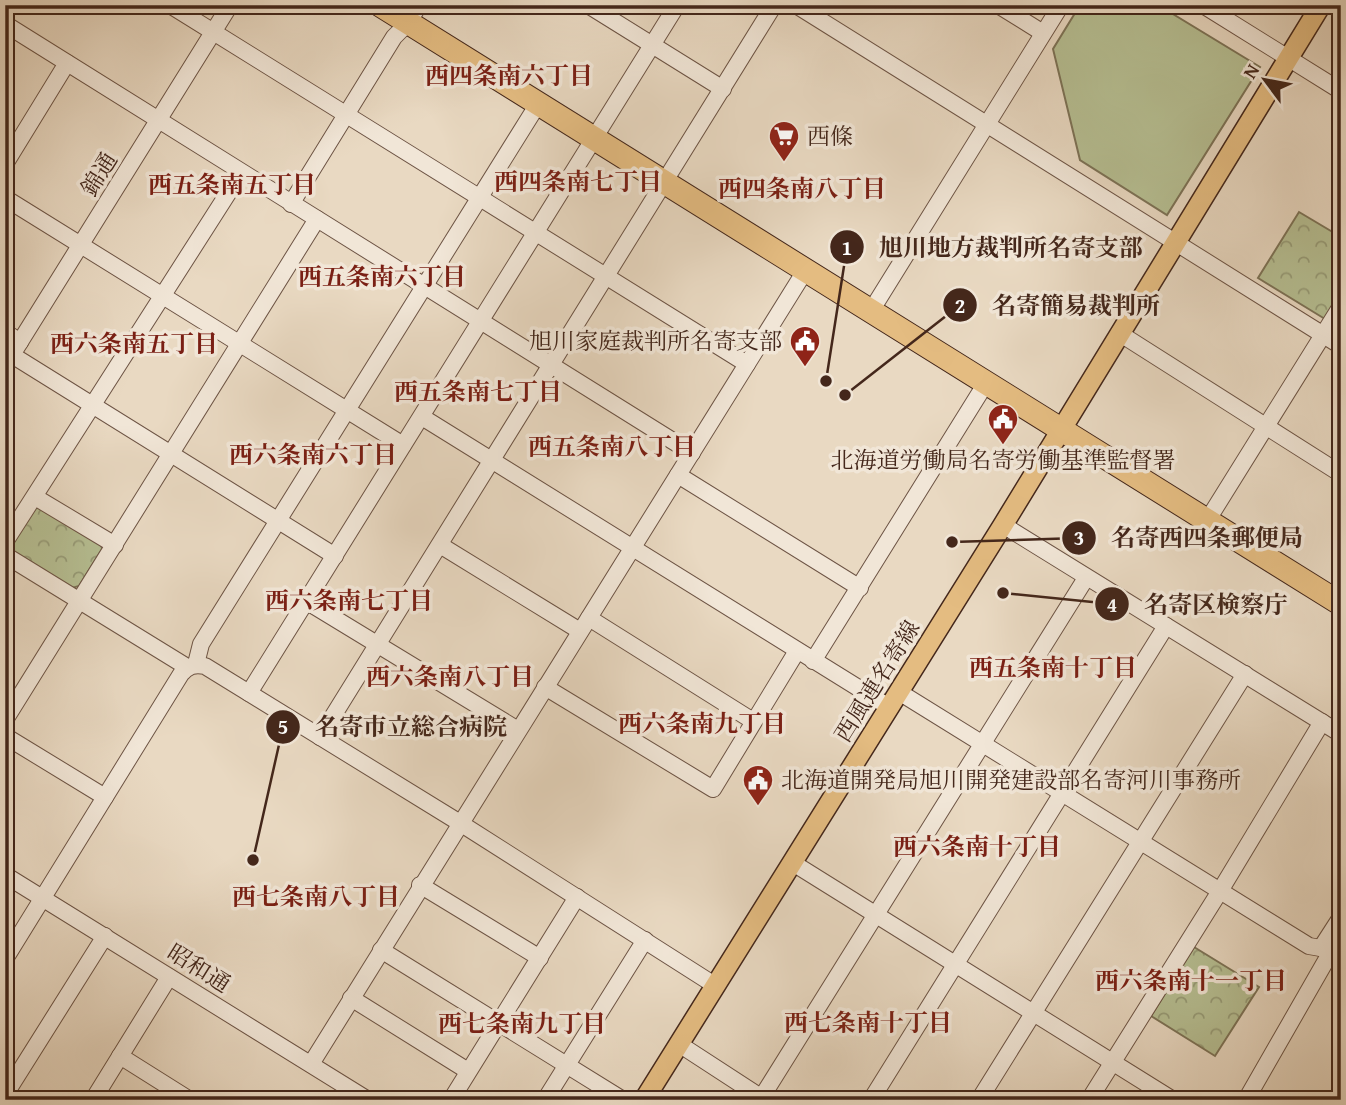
<svg xmlns="http://www.w3.org/2000/svg" width="1346" height="1105" viewBox="0 0 1346 1105" font-family="'Gentium Book Plus','Noto Serif JP',serif">
<style>
.park{fill:url(#park-crowns);stroke:#7d7357;stroke-width:2}
.garden{fill:#b6bf93;stroke:#7d7357;stroke-width:2}
.lines{fill:none;stroke-linecap:round;stroke-linejoin:round}
.minor-casing{stroke:#6d5445;stroke-width:18}
.major-casing{stroke:#44271b;stroke-width:22}
.highway-casing{stroke:#44271b;stroke-width:25}
.minor{stroke:#f1e6d7;stroke-width:16}
.major{stroke:#e4bc81;stroke-width:19}
.highway{stroke:#e4bc81;stroke-width:23}
.labels{text-anchor:middle;stroke-width:7;stroke-linejoin:round;paint-order:stroke}
.poi-label{font-size:23px;fill:#44271b;stroke:#f1e6d7;text-anchor:start}
.street-label{font-size:23px;fill:#44271b;stroke:#f1e6d7}
.neighbourhood-label{font-size:24px;font-weight:bold;fill:#7a1f14;stroke:#f1e6d7}
.leader{fill:none;stroke:#44271b;stroke-width:2.5}
.callout-dot{fill:#44271b;stroke:#f1e6d7;stroke-width:2.5}
.mark-label{font-size:21px;text-anchor:middle;font-weight:bold;fill:#fff}
.callout-label{font-size:24px;text-anchor:middle;font-weight:bold;fill:#44271b;stroke:#f1e6d7;stroke-width:7;stroke-linejoin:round;paint-order:stroke}
</style>
<defs>
<pattern id="park-crowns" width="20" height="18" patternUnits="userSpaceOnUse" patternTransform="scale(1.75)"><rect width="20" height="18" fill="#b6bf93"/><path d="M2 6a3 3 0 1 1 6 0M12 15a3 3 0 1 1 6 0" fill="none" stroke="#969b77"/></pattern>
</defs>
<rect width="100%" height="100%" fill="#e9d9c2"/>
<filter id="stains"><feTurbulence type="fractalNoise" baseFrequency=".00286" numOctaves="4"/><feColorMatrix values="0 0 0 0 .2 0 0 0 0 .09 0 0 0 0 .02 0 0 0 .5 -.17"/></filter>
<radialGradient id="worn" r=".72"><stop offset=".6" stop-color="#630" stop-opacity="0"/><stop offset="1" stop-color="#630" stop-opacity=".3"/></radialGradient>
<!-- park -->
<g class="park">
<polygon points="1299,212 1341,237 1341,294 1325,319 1258,278"/>
<polygon points="39,505 101,543 102,549 79,586 72,588 11,551 11,545 35,507"/>
<polygon points="1194,947 1259,987 1215,1056 1151,1016"/>
</g>
<!-- garden -->
<polygon class="garden" points="1080,5 1158,5 1260,67 1167,215 1080,160 1053,49"/>
<g class="lines">
<!-- minor casing -->
<g class="minor-casing">
<g id="minor">
<polyline points="170,5 747,364"/>
<polyline points="588,5 723,89"/>
<polyline points="796,5 1341,346"/>
<polyline points="998,5 1043,33"/>
<polyline points="1203,5 1341,91"/>
<polyline points="5,24 692,453"/>
<polyline points="5,164 67,63"/>
<polyline points="5,198 403,445"/>
<polyline points="291,204 394,37 408,23 419,5"/>
<polyline points="871,311 1061,5"/>
<polyline points="5,332 20,342"/>
<polyline points="1119,333 1341,474"/>
<polyline points="12,355 335,556"/>
<polyline points="5,366 230,5"/>
<polyline points="422,417 889,707"/>
<polyline points="678,475 860,588"/>
<polyline points="35,497 115,545"/>
<polyline points="1207,521 1341,306"/>
<polyline points="1003,525 1341,734"/>
<polyline points="5,542 241,173"/>
<polyline points="440,545 580,631"/>
<polyline points="5,555 187,667"/>
<polyline points="306,601 518,730"/>
<polyline points="589,618 753,721"/>
<polyline points="813,661 986,383"/>
<polyline points="196,664 201,644 538,104"/>
<polyline points="545,687 713,789 797,651"/>
<polyline points="899,692 1309,946 1332,950 1341,956"/>
<polyline points="249,693 677,5"/>
<polyline points="5,720 317,219"/>
<polyline points="5,736 105,797"/>
<polyline points="320,737 774,5"/>
<polyline points="793,863 1173,1100"/>
<polyline points="5,875 368,1100"/>
<polyline points="420,885 540,958"/>
<polyline points="1321,948 1341,917"/>
<polyline points="381,950 623,1100"/>
<path d="M5 959 181 674C188 666 194 664 205 666L460 823 716 986"/>
<polyline points="351,998 468,1071"/>
<polyline points="679,1044 765,1100"/>
<polyline points="120,1056 190,1100"/>
<polyline points="311,1064 805,271"/>
<polyline points="5,1095 105,936"/>
<polyline points="93,1100 169,977"/>
<polyline points="451,1100 577,897"/>
<polyline points="545,1100 645,940"/>
<polyline points="760,1100 1086,578"/>
<polyline points="871,1100 1166,626"/>
<polyline points="979,1100 1245,674"/>
<polyline points="1089,1100 1220,891 1322,722"/>
<polyline points="1246,1100 1332,950"/>
</g>
</g>
<!-- major casing -->
<g class="major-casing">
<polyline id="major" points="644,1100 1003,525 1321,5"/>
</g>
<!-- highway casing -->
<g class="highway-casing">
<polyline id="highway" points="380,5 1341,604"/>
</g>
<!-- minor -->
<use href="#minor" class="minor"/>
<!-- major -->
<use href="#major" class="major"/>
<!-- highway -->
<use href="#highway" class="highway"/>
</g>
<!-- icons -->
<defs>
<g id="supermarket-pin" transform="scale(1.575)"><path d="M0 17L-7.5 6A9.5 9.5 0 1 1 7.5 6Z" fill="#8f2418" stroke="#f1e6d7"/><path d="M-6-5.5h2.5l.6 2H6L4.5 2H-2.5L-4.4-4H-6ZM-1.5 3.2a1.3 1.3 0 1 0 .1 0ZM3 3.2a1.3 1.3 0 1 0 .1 0Z" fill="#fff"/></g>
<g id="civic-pin" transform="scale(1.575)"><path d="M0 17L-7.5 6A9.5 9.5 0 1 1 7.5 6Z" fill="#8f2418" stroke="#f1e6d7"/><path d="M-.6-6.5H3V-4.5H.6V-3L4-1V1h2V6H-6V1h2V-1L-.6-3ZM-1.2 2.5V6h2.4V2.5Z" fill="#fff"/></g>
</defs>
<g fill-rule="evenodd">
<use href="#supermarket-pin" x="784" y="136"/>
<use href="#civic-pin" x="805" y="341"/>
<use href="#civic-pin" x="1003" y="419"/>
<use href="#civic-pin" x="758" y="780"/>
</g>
<g class="labels">
<!-- poi labels -->
<g class="poi-label">
<text x="807" y="144">西條</text>
<text x="782" y="349" text-anchor="end">旭川家庭裁判所名寄支部</text>
<text x="1003" y="468" text-anchor="middle">北海道労働局名寄労働基準監督署</text>
<text x="781" y="788">北海道開発局旭川開発建設部名寄河川事務所</text>
</g>
<!-- street labels -->
<g class="street-label">
<text transform="translate(99 174) rotate(-58)" y="8">錦通</text>
<text transform="translate(877 681) rotate(-58)" y="8">西風連名寄線</text>
<text transform="translate(199 968) rotate(32)" y="8">昭和通</text>
</g>
<!-- neighbourhood labels -->
<g class="neighbourhood-label">
<text x="509" y="84">西四条南六丁目</text>
<text x="578" y="190">西四条南七丁目</text>
<text x="232" y="193">西五条南五丁目</text>
<text x="802" y="197">西四条南八丁目</text>
<text x="382" y="285">西五条南六丁目</text>
<text x="134" y="352">西六条南五丁目</text>
<text x="478" y="400">西五条南七丁目</text>
<text x="612" y="455">西五条南八丁目</text>
<text x="313" y="463">西六条南六丁目</text>
<text x="349" y="609">西六条南七丁目</text>
<text x="1053" y="676">西五条南十丁目</text>
<text x="450" y="685">西六条南八丁目</text>
<text x="702" y="732">西六条南九丁目</text>
<text x="977" y="855">西六条南十丁目</text>
<text x="316" y="905">西七条南八丁目</text>
<text x="1191" y="989">西六条南十一丁目</text>
<text x="868" y="1031">西七条南十丁目</text>
<text x="522" y="1032">西七条南九丁目</text>
</g>
</g>
<!-- callouts -->
<path class="leader" d="M826 381L847 247M845 395L960 305M952 542L1079 538M1003 593L1112 604M253 860L283 727"/>
<g class="callout-dot">
<circle cx="826" cy="381" r="7"/>
<circle cx="845" cy="395" r="7"/>
<circle cx="952" cy="542" r="7"/>
<circle cx="1003" cy="593" r="7"/>
<circle cx="253" cy="860" r="7"/>
<circle cx="847" cy="247" r="18"/>
<circle cx="960" cy="305" r="18"/>
<circle cx="1079" cy="538" r="18"/>
<circle cx="1112" cy="604" r="18"/>
<circle cx="283" cy="727" r="18"/>
</g>
<g class="mark-label">
<text x="847" y="255">1</text>
<text x="960" y="313">2</text>
<text x="1079" y="545">3</text>
<text x="1112" y="612">4</text>
<text x="283" y="734">5</text>
</g>
<g class="callout-label">
<text x="1011" y="256">旭川地方裁判所名寄支部</text>
<text x="1076" y="314">名寄簡易裁判所</text>
<text x="1207" y="546">名寄西四条郵便局</text>
<text x="1216" y="613">名寄区検察庁</text>
<text x="411" y="735">名寄市立総合病院</text>
</g>
<!-- margin -->
<rect width="1346" height="1105" fill="none" stroke="#e9d9c2" stroke-width="28"/>
<rect x="7" y="7" width="1332" height="1091" fill="none" stroke="#44271b" stroke-width="3.5"/>
<rect x="14" y="14" width="1318" height="1077" fill="none" stroke="#44271b" stroke-width="2"/>
<!-- north arrow -->
<g transform="translate(1265 80) rotate(302)" stroke="#f1e6d7" stroke-width="5" paint-order="stroke">
<path d="M0-5L12 26L0 18L-12 26Z" fill="#44271b"/>
<text y="-10" font-size="19" font-weight="bold" text-anchor="middle" fill="#44271b">N</text>
</g>
<rect width="100%" height="100%" filter="url(#stains)"/>
<rect width="100%" height="100%" fill="url(#worn)"/>
</svg>
